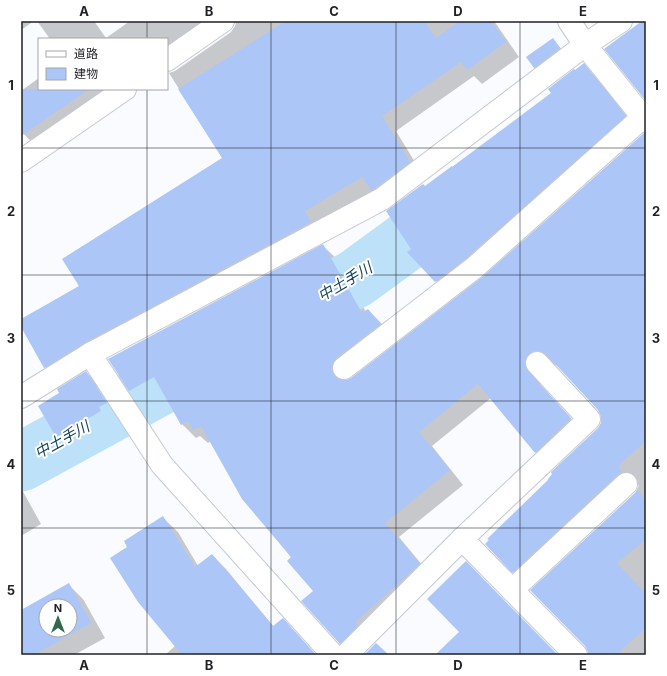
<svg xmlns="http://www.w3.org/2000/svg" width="667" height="676" viewBox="0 0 667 676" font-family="Inter,'Noto Sans JP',sans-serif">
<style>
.shadow{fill:#0003;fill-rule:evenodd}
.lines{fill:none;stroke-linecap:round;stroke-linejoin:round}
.river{stroke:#bce1f8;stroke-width:59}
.building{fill:#abc6f7;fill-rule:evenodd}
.street-casing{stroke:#c5c9d1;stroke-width:24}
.street{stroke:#fff;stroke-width:22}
.grid{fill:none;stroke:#1f2124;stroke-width:1;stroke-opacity:0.55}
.labels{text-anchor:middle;stroke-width:4;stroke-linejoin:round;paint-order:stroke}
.water-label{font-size:15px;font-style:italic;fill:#18445b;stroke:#fff}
.neatline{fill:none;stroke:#1f2124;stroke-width:1.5}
.grid-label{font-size:13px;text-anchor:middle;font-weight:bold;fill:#1f2124}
</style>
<rect width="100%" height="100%" fill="#f9fbfe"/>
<!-- shadow -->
<g class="shadow">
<polygon points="21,21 34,21 21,30"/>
<polygon points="37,21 94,21 106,38 130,21 494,21 519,57 482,84 474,76 396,131 424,177 59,381 45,367 21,325 21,320 80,286 223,159 169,73 175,71 231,32 235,26 236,23 230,25 167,71 167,39 50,39"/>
<polygon points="553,39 567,56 542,75 534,68"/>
<polygon points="584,65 596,77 637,129 448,294 409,252 413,249 425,187 553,94"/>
<polygon points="39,78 39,89 139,89 87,123 38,149 21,131 21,91"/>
<polygon points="646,134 646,655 589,655 635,494 639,485 631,488 527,586 486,544 550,480 598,429 602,423 602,416 599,410 559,367 556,365 549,364 538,380 541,386 584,433 549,466 536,452 491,398 432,446 463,485 399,537 433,578 352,655 340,643 314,591 211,441 208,443 200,436 196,438 182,424 164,392 143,404 129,390 323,246 337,259 366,312 368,310 382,324 394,338 346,377 346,381 352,379 482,279"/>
<polygon points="86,372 100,386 120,417 113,422 115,425 71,451 57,436 39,406 60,394"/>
<polygon points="21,488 41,524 21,536"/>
<polygon points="163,518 178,532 198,566 212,555 226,569 274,627 283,619 316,655 165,655 175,646 129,547"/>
<path d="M69 585 83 599 105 638 74 655H21V611ZM46 606H70V630H46Z"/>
</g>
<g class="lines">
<!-- river -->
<polyline class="river" points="21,462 355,279 473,193"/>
</g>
<!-- building -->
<g class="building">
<polygon points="286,21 424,21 436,38 460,21 491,21 506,42 467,70 461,62 382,116 410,162 375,188 371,190 362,177 305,211 311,222 84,343 44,368 21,327 21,319 79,286 62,259 222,158 178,89"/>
<polygon points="642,21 646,21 646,101 604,49"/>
<polygon points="553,38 560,48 534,68 526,57"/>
<polygon points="584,63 626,116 466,258 435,282 407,252 411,249 386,211 423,184 425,186 452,166 452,167 527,111 551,93 548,89 574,69 575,70"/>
<polygon points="21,89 89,89 21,136"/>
<polygon points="644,133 646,133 646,441 620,464 621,465 618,467 622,472 617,475 512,573 485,544 489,540 487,539 548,480 548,479 552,474 551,472 598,428 601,423 601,417 598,410 546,354 540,351 534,351 529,354 525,360 525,366 528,371 571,418 535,453 478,384 419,432 450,470 385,523 420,564 355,622 358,625 340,644 301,601 313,591 287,561 291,557 242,499 201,426 193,430 188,421 181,425 154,377 129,391 108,359 323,244 362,313 368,309 381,324 336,358 333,363 332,370 334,376 340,380 346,380 351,378 482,277"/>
<polygon points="86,371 107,403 99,407 101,411 56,437 38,406 59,393 57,389"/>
<polygon points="637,490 646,501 646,539 617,563 646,594 646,628 616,655 588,655 588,652 585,646 530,590 635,493"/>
<polygon points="163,516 195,567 212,554 273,626 283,618 316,655 182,655 138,602 110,558 127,547 124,541"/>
<polygon points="466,561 503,599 558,655 435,655 459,632 427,599"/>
<path d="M69 583 91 623 34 655H21V610ZM46 606H70V630H46Z"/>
<polygon points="376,643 389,655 364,655"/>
</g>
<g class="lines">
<!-- street casing -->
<g class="street-casing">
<g id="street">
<polyline points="569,21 585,45 646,121"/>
<polyline points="167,60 223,21"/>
<polyline points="21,161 125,89"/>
<polyline points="90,354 162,465 333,655"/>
<polyline points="537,363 589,419 462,539 576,655"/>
<polyline points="344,368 474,268 643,117"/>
<polyline points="21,397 90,354 382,199 585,45 621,21"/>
<polyline points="512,590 626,484"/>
<polyline points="346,655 462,539"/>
</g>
</g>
<!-- street -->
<use href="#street" class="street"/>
</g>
<!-- grid -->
<path class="grid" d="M147 21V39M271 21V655M396 21V655M520 21V655M147 89V655M21 148H646M21 275H646M21 401H646M21 528H646"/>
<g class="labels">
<!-- water labels -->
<g class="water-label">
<text transform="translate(345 282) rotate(-31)" y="5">中土手川</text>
<text transform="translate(62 440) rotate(-29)" y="5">中土手川</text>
</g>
</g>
<!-- border -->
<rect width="667" height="676" fill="none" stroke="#ffffff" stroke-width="44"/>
<!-- legend -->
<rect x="38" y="38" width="130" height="52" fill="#ffffff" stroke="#a5a6a7"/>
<rect x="46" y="51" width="20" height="6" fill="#ffffff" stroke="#a5a6a7"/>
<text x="74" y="58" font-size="12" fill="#1f2124">道路</text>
<rect x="46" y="68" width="20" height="12" fill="#abc6f7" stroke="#a5a6a7"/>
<text x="74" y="78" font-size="12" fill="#1f2124">建物</text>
<!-- north arrow -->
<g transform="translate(58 618)"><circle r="19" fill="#ffffff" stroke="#a5a6a7"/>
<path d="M0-3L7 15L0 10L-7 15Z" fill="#31674d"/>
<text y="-6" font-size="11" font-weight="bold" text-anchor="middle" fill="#1f2124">N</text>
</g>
<rect x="22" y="22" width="623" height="632" class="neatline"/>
<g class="grid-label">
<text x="84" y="16">A</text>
<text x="209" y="16">B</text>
<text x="334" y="16">C</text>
<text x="458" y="16">D</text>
<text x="583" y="16">E</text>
<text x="11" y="90">1</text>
<text x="656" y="90">1</text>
<text x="11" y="216">2</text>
<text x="656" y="216">2</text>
<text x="11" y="343">3</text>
<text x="656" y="343">3</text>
<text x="11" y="469">4</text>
<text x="656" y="469">4</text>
<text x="11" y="595">5</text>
<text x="656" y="595">5</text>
<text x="84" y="670">A</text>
<text x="209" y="670">B</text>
<text x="334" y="670">C</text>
<text x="458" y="670">D</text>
<text x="583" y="670">E</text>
</g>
</svg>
